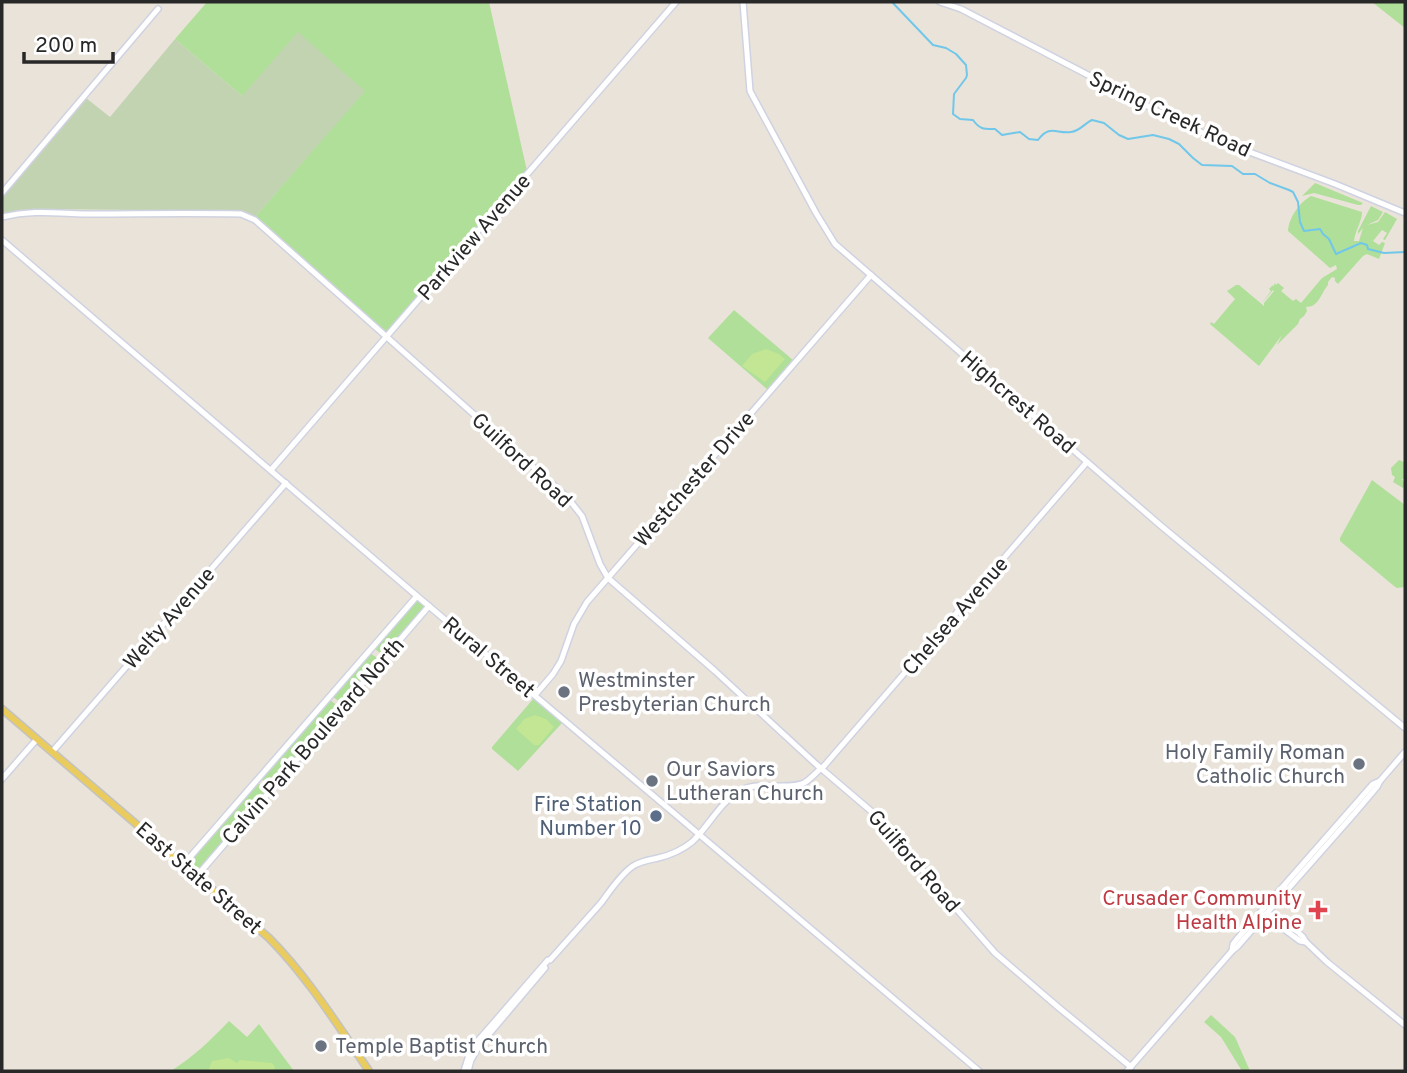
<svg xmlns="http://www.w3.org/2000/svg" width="1407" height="1073" viewBox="0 0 1407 1073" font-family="Overpass,sans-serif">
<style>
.green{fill:#afdf98}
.cemetery{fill:#c2d3b2}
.pitch{fill:#c2e694}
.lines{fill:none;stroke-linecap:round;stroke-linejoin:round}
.stream{stroke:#70c7e9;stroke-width:2}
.secondary-casing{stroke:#cfd2e1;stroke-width:8}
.primary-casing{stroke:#c3c3c3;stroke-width:9}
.secondary{stroke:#fff;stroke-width:5}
.primary{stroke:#eacb5e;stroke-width:6}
.worship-dot{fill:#6b7280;stroke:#fff;stroke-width:2.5}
.service-dot{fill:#5c6f8a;stroke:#fff;stroke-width:2.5}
.health-dot{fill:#e0444e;stroke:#fff;stroke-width:2.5}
.labels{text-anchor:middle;stroke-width:7;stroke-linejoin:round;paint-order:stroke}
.street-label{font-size:21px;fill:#282828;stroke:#fff}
.worship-label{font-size:21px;fill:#5b616d;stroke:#fff;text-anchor:start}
.service-label{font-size:21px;fill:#4e5e75;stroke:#fff;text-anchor:end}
.health-label{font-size:21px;fill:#be3a42;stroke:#fff;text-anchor:end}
</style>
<rect width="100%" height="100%" fill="#eae3da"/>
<!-- green -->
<g class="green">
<polygon points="207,2 489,2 527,171 388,335 255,217 364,91 242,96 175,39"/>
<polygon points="1372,2 1405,2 1405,28"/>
<polygon points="1315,183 1363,203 1361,205 1358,205 1314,193 1302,196"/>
<path d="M1311 196 1362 212C1362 221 1355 231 1354 241H1359L1363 228 1358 234V231L1371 206 1383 212 1378 220 1367 225 1378 222 1385 212 1397 219 1385 240 1383 239 1387 233 1382 230 1373 241 1379 245 1382 242 1385 243 1379 259 1367 254 1363 256 1338 284 1335 281V278L1332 277 1328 282V285C1321 293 1319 307 1306 307L1307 311 1304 316 1300 319 1298 324 1277 345 1282 335 1259 366 1210 324 1211 322 1214 324 1235 299 1227 291 1236 285H1239L1264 306V303L1274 291 1273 290 1262 303 1271 291 1269 289 1273 285V287L1275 283 1276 285 1278 283 1284 288 1281 291 1293 301 1296 299 1301 303 1322 278 1337 269 1336 265 1330 268 1288 231C1289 217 1300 202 1311 196Z"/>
<polygon points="734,310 793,360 768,390 708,338"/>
<polygon points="1399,460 1404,462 1405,479 1402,479 1405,484 1403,488 1393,482 1395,477 1392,475 1391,468"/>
<polygon points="1372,480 1405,505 1405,587 1397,588 1394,586 1340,541 1340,538"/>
<polygon points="416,599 425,605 426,607 383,655 375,649 375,646"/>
<polygon points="370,653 380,660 343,704 333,697"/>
<polygon points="534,698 562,721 562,723 518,771 492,749 492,747"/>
<polygon points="330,700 339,707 271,787 261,779"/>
<polygon points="258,783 267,791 197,871 188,863 256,784"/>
<polygon points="1211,1015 1235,1037 1250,1071 1242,1071 1221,1037 1204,1022"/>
<path d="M229 1021 247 1037 259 1024 294 1071H171C193 1057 211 1040 229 1021Z"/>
</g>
<!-- cemetery -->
<polygon class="cemetery" points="298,32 365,91 255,217 245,212 235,211 47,209 18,210 2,215 2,197 86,98 110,117 175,39 242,96"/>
<!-- pitch -->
<g class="pitch">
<polygon points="766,349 779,354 785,359 765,382 742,366 752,354"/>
<polygon points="535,715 546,719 554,727 539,745 534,745 516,729 524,719"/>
<polygon points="229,1058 237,1063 240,1060 272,1063 275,1067 274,1071 208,1071 212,1061"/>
</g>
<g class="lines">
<!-- stream -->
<path class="stream" d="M892 2 933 45 946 48 956 54 966 65 967 75 966 78 954 94 953 114 960 119 973 120C980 130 985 129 995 129L1002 135 1020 132 1029 139 1038 140C1050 124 1056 134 1071 132 1080 131 1085 123 1092 120L1104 123 1119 135 1128 139 1153 135 1169 139 1179 144 1193 158 1202 165 1232 166 1243 174H1255L1270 183 1289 190 1293 192 1298 202 1300 222 1304 231 1320 229 1323 234 1329 239 1336 254 1361 243 1367 245 1368 249 1384 253 1405 252"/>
<!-- secondary casing -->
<g class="secondary-casing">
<g id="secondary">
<polyline points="743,2 750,91 816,213 835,244 1160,525 1405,728"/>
<polyline points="940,2 961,9 1165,115 1220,141 1335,184 1405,213"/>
<polyline points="2,193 158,9"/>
<path d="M2 217C32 210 53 213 83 214 136 214 189 213 241 214L255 220 567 497 582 516 600 564 608 578 715 671 817 765 871 811 995 953 1058 1007 1131 1067"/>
<polyline points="2,240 417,596 979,1071"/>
<polyline points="271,470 676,2"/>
<polyline points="535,695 553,674 561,661 574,624 587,602 871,275"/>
<polyline points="52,752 286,483"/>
<polyline points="2,779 37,739"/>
<polyline points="184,864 417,596"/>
<polyline points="197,876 429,606"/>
<polyline points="1265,915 1272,915 1298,932 1303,937 1306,942 1327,962 1405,1025"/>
<polyline points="1265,915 1300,941 1306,942"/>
<polyline points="1232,951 1233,944 1237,939 1373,784 1380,781"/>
<path d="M464 1071 469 1055 476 1043 548 960H550C567 941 584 922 601 903 610 891 620 875 633 866 641 861 649 860 658 858 671 855 682 850 692 842 709 826 720 802 740 791 758 780 786 791 804 783 810 780 817 771 824 766L1087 462"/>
<polyline points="468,1071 471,1060 479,1046 545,968"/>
<polyline points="1127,1071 1232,951 1237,947 1354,814 1377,787 1380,781 1405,752"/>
</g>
</g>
<!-- primary casing -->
<g class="primary-casing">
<path id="primary" d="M2 709 269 938C307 976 339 1027 369 1071"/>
</g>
<!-- secondary -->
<use href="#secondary" class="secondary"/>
<!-- primary -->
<use href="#primary" class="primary"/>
</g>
<!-- markers -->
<g class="worship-dot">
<circle cx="564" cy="692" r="7"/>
<circle cx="1359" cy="764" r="7"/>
<circle cx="652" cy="781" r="7"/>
<circle cx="321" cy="1046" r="7"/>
</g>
<circle class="service-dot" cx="656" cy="816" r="7"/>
<path class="health-dot" d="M1314.5 899.5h7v7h7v7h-7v7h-7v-7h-7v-7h7z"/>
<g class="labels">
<!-- street labels -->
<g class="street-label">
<text transform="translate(1170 114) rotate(25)" y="7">Spring Creek Road</text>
<text transform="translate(474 237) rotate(-49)" y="7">Parkview Avenue</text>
<text transform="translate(1018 402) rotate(41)" y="7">Highcrest Road</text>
<text transform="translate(522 460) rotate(43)" y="7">Guilford Road</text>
<text transform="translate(694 479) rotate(-49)" y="7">Westchester Drive</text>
<text transform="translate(955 616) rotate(-49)" y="7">Chelsea Avenue</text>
<text transform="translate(169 618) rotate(-49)" y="7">Welty Avenue</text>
<text transform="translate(489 657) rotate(40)" y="7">Rural Street</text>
<text transform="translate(313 741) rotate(-49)" y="7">Calvin Park Boulevard North</text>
<text transform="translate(914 861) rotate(49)" y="7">Guilford Road</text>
<text transform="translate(199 878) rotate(41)" y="7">East State Street</text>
</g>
<!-- worship labels -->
<g class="worship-label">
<text x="578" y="687">Westminster<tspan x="578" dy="24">Presbyterian Church</tspan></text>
<text x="1345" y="759" text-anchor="end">Holy Family Roman<tspan x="1345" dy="24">Catholic Church</tspan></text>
<text x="666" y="776">Our Saviors<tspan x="666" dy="24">Lutheran Church</tspan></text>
<text x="335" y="1053">Temple Baptist Church</text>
</g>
<!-- service labels -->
<g class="service-label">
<text x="642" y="811">Fire Station<tspan x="642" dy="24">Number 10</tspan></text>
</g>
<!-- health labels -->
<g class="health-label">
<text x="1302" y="905">Crusader Community<tspan x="1302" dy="24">Health Alpine</tspan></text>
</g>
</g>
<!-- border -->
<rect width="1407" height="1073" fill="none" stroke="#282828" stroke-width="7"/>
<!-- scale -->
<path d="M24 52v10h89v-10" fill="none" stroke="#282828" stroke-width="3.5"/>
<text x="35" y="52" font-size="21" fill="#282828" stroke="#ffffff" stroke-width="5" paint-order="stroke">200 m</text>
</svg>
